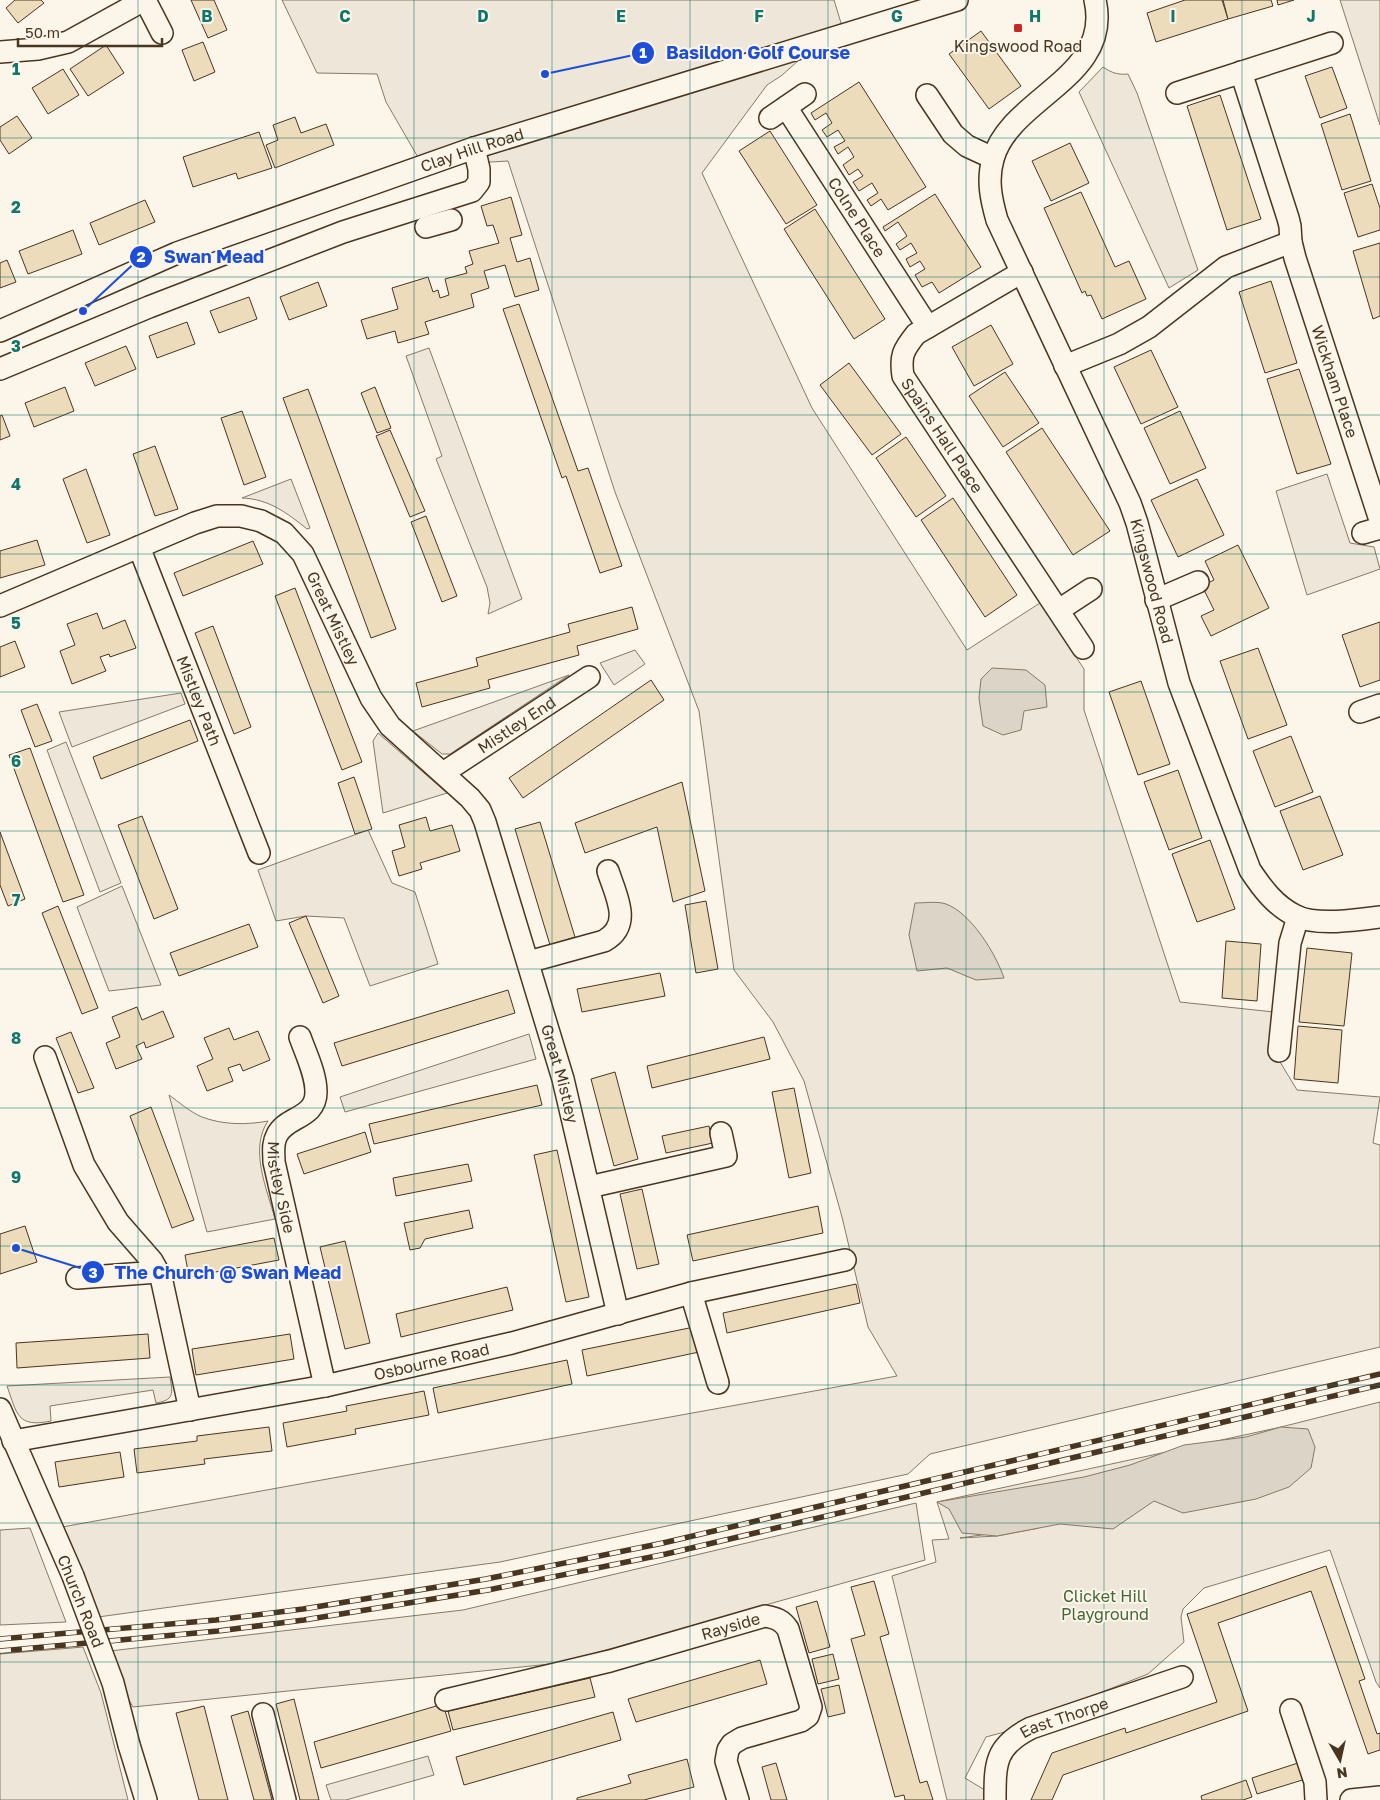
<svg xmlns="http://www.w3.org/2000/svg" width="1380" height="1800" viewBox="0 0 1380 1800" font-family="'Golos Text',sans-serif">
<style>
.green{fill:#ede6d9;stroke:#887966;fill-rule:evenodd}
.water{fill:#dcd4c6;stroke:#887966}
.building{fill:#ecdcbc;stroke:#4a3520}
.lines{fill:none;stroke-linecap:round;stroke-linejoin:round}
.minor-casing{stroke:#4a3520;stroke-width:24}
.minor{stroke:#fbf6e9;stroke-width:21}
.rail-casing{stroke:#4a3520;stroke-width:5.5}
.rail{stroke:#fbf6e9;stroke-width:4;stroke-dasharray:11;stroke-linecap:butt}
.minor-bridge-casing{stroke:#4a3520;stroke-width:24;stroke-linecap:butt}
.minor-bridge{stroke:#fbf6e9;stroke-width:21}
.grid{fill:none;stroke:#0f766e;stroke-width:1;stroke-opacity:0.55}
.poi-dot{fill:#c62828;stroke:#fbf6e9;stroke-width:2}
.labels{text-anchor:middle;stroke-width:4;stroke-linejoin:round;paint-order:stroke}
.poi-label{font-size:16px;fill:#4a3520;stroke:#fbf6e9}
.street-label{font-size:16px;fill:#4a3520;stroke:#fbf6e9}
.park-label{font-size:16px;fill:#436837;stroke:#fbf6e9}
.grid-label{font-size:16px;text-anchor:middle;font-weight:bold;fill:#0f766e;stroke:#fbf6e9;stroke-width:4;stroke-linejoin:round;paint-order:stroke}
.leader{fill:none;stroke:#1d4ed8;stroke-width:2}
.callout-dot{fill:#1d4ed8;stroke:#fbf6e9;stroke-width:2}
.mark-label{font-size:15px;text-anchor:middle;font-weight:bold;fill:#fff}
.callout-label{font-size:18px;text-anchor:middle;font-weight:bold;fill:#1d4ed8;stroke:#fbf6e9;stroke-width:4;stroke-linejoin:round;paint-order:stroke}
</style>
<rect width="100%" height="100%" fill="#fbf6e9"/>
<!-- green -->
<g class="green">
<polygon points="282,0 834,0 841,23 781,76 767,85 702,173 812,408 967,650 1040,603 1084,669 1084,710 1180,1002 1274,1012 1271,1047 1297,1090 1380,1097 1373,1143 1380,1145 1380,1347 930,1454 908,1474 500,1562 98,1617 62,1527 897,1376 868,1327 842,1217 804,1081 773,1022 734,970 699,711 615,492 508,161 423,166 386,102 377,74 317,73"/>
<polygon points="1340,0 1380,0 1380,125"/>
<path d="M1103 67C1112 73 1118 75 1128 74L1137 93 1198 270 1169 288 1079 92Z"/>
<polygon points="429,348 522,599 488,614 490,603 487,587 436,459 442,456 406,356"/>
<polygon points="1327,474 1350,543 1374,547 1380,569 1307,595 1276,491"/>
<path d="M291 479 310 528 307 529C287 513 269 499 242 498Z"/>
<polygon points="635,650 645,664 614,685 600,663"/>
<polygon points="569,675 450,754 442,754 413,731"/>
<polygon points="181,693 185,704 72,747 59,712"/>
<polygon points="378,733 447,793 383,813 373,741"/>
<polygon points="66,742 121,883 100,892 47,750"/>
<polygon points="368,830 392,883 415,892 438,964 370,986 344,918 306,916 276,921 258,870"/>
<polygon points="122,886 161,985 109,991 77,907"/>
<polygon points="529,1034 536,1059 345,1112 340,1097"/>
<path d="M169 1095C179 1102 190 1112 202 1117 223 1125 247 1125 268 1121 249 1149 267 1189 275 1219L207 1232Z"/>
<path d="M170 1377C173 1394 174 1400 156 1403L153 1390 50 1406 51 1421C17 1428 17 1414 7 1386Z"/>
<path d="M1380 1402V1688L1376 1682 1330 1550 1204 1588 1183 1609 1181 1617 1184 1642 1148 1674 1061 1708 1023 1727 986 1737 965 1778 988 1792V1800H947L892 1576 936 1562 932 1540 949 1539 937 1502 1281 1427ZM1039 1528 997 1536 960 1538 1039 1527Z"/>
<polygon points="916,1503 925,1560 560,1663 133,1707 101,1652 463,1610"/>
<polygon points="30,1528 66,1622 0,1625 0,1530"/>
<polygon points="83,1647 101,1693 128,1800 0,1800 0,1654"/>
<polygon points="428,1756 434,1775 346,1800 331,1800 326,1785"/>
</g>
<!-- water -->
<g class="water">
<polygon points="992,668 1026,670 1045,685 1047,707 1024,711 1021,730 1003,735 983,726 979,698 981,679"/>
<path d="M915 903C924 903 938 901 946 904 971 913 996 954 1004 978L976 980 947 968 917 971 909 935Z"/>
<polygon points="1281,1427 1308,1429 1315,1447 1311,1468 1289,1487 1256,1499 1183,1513 1154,1501 1113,1529 1060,1524 997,1536 962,1533 949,1509 937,1502 1084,1477 1130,1465 1184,1445 1246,1437"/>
</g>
<!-- building -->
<g class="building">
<polygon points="15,0 41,0 44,3 18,23 6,8"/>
<polygon points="191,0 214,0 227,30 208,38"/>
<polygon points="1185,0 1222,0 1228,19 1156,42 1147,13"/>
<polygon points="1223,0 1271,0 1273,6 1228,19"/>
<polygon points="1277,0 1294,0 1278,5"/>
<polygon points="981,31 1021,86 989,109 949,54"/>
<polygon points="203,42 215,72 194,81 182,50"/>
<polygon points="106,45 124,73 88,96 70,69"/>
<polygon points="1332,67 1347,108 1320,118 1305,76"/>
<polygon points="63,69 79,95 48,114 32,88"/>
<polygon points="859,82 926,187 888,210 881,199 871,206 867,200 878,193 872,183 859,191 853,182 863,176 858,169 849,175 843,165 854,157 848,147 838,154 834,147 845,141 838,130 827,137 822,130 832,123 826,113 815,120 811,113"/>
<polygon points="1220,95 1261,219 1227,230 1187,106"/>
<polygon points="1350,114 1371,181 1342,190 1321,124"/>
<polygon points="17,116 32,138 9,154 0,140 0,127"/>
<polygon points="295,117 301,133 326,124 334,145 275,168 266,145 278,140 273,125"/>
<polygon points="770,131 817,205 786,224 739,151"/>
<polygon points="259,132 272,168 238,179 236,173 193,187 183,157"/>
<polygon points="1070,143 1089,183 1051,201 1032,161"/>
<polygon points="1372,184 1380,208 1380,230 1358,237 1344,193"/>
<polygon points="1081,192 1115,267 1129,261 1146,299 1102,319 1091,295 1087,296 1085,291 1082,293 1044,208"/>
<polygon points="935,194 981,267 939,293 932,282 922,287 915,275 925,269 920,261 910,267 906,259 917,253 911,243 900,250 896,244 907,236 898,222 885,231 883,227"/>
<polygon points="511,197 522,235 510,238 517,262 530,258 539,290 515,297 505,265 484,271 489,288 471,294 474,307 425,322 429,334 398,343 395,331 367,339 361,320 398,309 392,288 428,277 433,292 438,290 440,298 449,295 445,279 467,273 465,267 473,264 469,251 499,243 493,225 487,226 481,206"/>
<polygon points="145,200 155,222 99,245 90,223"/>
<polygon points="815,209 885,319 854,339 784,229"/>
<polygon points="73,230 82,254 28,274 19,251"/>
<polygon points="1380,243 1380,316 1373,319 1353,251"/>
<polygon points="7,260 16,282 0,288 0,263"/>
<polygon points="1271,281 1297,363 1265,373 1239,292"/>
<polygon points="318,282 327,306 289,320 280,297"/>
<polygon points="249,297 257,319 219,333 210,311"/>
<polygon points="519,304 578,471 588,468 622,566 600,573 566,476 562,478 503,309"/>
<polygon points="187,322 195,344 157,358 149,336"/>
<polygon points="991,325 1013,364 974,386 952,347"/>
<polygon points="126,346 136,369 95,386 85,363"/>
<polygon points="1151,350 1178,407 1141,424 1114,367"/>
<polygon points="849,363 901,434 872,455 820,385"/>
<polygon points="1299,369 1331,464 1297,474 1267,379"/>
<polygon points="1005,372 1039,423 1003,447 969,396"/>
<polygon points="65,387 74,411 34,427 25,403"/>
<polygon points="375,387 391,428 377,433 361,393"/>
<polygon points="308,389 396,629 371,638 283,398"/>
<polygon points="242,411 266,477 244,485 221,418"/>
<polygon points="1180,411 1206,468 1170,484 1144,428"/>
<polygon points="2,415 10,436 0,440 0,416"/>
<polygon points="1042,428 1110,531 1073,555 1006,452"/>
<polygon points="390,430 425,511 410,517 376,436"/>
<polygon points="906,437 946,496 916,517 876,458"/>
<polygon points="155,446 178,509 155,516 133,454"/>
<polygon points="86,469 110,535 87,543 63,479"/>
<polygon points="1197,479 1224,535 1178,557 1151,500"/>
<polygon points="953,498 1017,595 985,617 921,520"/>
<polygon points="426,516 457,596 442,602 411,522"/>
<polygon points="37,540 45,565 0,578 0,551"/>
<polygon points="253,541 263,564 183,596 174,573"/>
<polygon points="1238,545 1269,608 1211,636 1201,616 1214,610 1202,586 1214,580 1205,561"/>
<polygon points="295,588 362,762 342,770 275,596"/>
<polygon points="632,607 638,629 577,646 579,655 488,680 490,688 422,707 416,683 478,666 476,658 570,632 568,624"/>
<polygon points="97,613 103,629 125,620 136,648 110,657 109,654 100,657 106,671 72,684 60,651 75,645 67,624"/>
<polygon points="1380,622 1380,680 1360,687 1342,635"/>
<polygon points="213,626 251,727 234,734 195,633"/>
<polygon points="15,641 25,667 0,677 0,647"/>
<polygon points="1258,648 1287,725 1248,739 1220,661"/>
<polygon points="651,680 664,700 523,798 509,778"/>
<polygon points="1141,681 1170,764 1138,775 1109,692"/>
<polygon points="37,704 52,741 35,747 21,710"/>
<polygon points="190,720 198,741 101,779 93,757"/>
<polygon points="1291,736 1313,792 1275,807 1253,751"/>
<polygon points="30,748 84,895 63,902 9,755"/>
<polygon points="1178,770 1202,838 1169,850 1144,782"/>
<polygon points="354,777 372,829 355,834 338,783"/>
<polygon points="682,782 705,891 673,902 657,827 585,853 575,823"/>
<polygon points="1320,796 1343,855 1303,870 1280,811"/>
<polygon points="142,816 178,909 154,919 118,825"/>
<polygon points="426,817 430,831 452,825 460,851 420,863 422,869 399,876 392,851 405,847 399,825"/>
<polygon points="540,822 575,937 550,945 515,829"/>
<polygon points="0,832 25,899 8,906 0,885"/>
<polygon points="1210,840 1235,909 1197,922 1172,854"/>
<polygon points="706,901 718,969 696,973 685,905"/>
<polygon points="58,906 98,1008 82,1014 42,913"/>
<polygon points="306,916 339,996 323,1003 289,923"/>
<polygon points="249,924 258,947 179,976 170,953"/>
<polygon points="1226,941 1261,944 1257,1001 1222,998"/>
<polygon points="1307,948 1352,953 1344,1026 1299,1022"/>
<polygon points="660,973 665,996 582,1012 577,989"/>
<polygon points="508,990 515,1013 342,1066 334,1043"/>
<polygon points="137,1007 142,1020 163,1011 174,1037 146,1048 144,1042 136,1046 142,1059 116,1069 106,1043 120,1037 112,1017"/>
<polygon points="1298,1026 1342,1030 1338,1083 1294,1079"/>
<polygon points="229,1028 234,1040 258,1031 270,1060 243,1071 240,1064 228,1068 233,1081 207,1091 197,1066 213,1059 204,1038"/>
<polygon points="71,1032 94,1088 78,1093 56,1038"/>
<polygon points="764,1037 770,1059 652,1088 647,1066"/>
<polygon points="615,1072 638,1159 614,1166 591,1079"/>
<polygon points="537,1085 542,1105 374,1144 369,1124"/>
<polygon points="794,1088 811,1173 789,1178 772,1092"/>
<polygon points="151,1107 194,1220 172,1228 130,1116"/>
<polygon points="709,1126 713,1143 666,1153 662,1136"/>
<polygon points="365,1132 371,1152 304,1174 297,1154"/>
<polygon points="557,1150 589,1297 566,1302 534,1155"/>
<polygon points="468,1164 472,1181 396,1196 393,1178"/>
<polygon points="642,1189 659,1264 637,1269 620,1194"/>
<polygon points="818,1206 823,1233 693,1261 687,1235"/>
<polygon points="469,1210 473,1228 425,1239 420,1248 410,1250 404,1223"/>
<polygon points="25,1226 37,1262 0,1274 0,1234"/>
<polygon points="274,1238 279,1260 189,1277 185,1255"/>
<polygon points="345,1241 370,1343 345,1349 320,1247"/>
<polygon points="856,1284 860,1303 727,1333 723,1313"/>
<polygon points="507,1287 513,1310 401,1337 396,1314"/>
<polygon points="694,1327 699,1352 587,1376 582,1350"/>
<polygon points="148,1334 150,1358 17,1368 16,1343"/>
<polygon points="290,1334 294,1359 196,1375 192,1349"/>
<polygon points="567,1360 572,1384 438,1413 433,1388"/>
<polygon points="424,1391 429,1415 355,1429 356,1434 287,1447 283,1423 347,1411 346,1406"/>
<polygon points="269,1427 272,1451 204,1459 205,1464 137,1473 134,1449 197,1441 197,1436"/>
<polygon points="120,1452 124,1477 59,1487 55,1462"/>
<polygon points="1326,1566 1365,1679 1359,1681 1377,1734 1380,1733 1380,1750 1368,1754 1311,1591 1218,1623 1248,1711 1063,1775 1052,1800 1031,1800 1052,1753 1125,1728 1126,1733 1217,1702 1187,1614"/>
<polygon points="874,1581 889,1634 880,1637 920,1783 927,1781 933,1800 905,1800 904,1795 895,1797 851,1639 865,1635 851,1587"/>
<polygon points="817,1601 830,1647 809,1653 796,1607"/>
<polygon points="833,1654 839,1679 818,1684 812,1659"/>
<polygon points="760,1660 767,1684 636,1722 628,1699"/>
<polygon points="590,1678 595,1697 453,1730 448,1711"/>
<polygon points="839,1685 845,1713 828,1717 821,1689"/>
<polygon points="294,1699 319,1800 300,1800 276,1704"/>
<polygon points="443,1704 451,1731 321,1768 314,1742"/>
<polygon points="204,1706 228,1800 199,1800 176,1713"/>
<polygon points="248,1711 272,1800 254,1800 231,1716"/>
<polygon points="613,1712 621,1740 464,1785 456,1757"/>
<polygon points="687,1759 694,1787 644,1800 577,1800 577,1798 631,1783 628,1775"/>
<polygon points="1304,1761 1309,1778 1257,1794 1252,1778"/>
<polygon points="776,1763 787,1800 771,1800 762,1767"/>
<polygon points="1246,1780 1252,1797 1243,1800 1202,1800 1201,1796"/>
</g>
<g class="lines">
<!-- minor casing -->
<g class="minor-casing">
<g id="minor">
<polyline points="145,0 162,33"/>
<path id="s1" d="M1095 0C1113 78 1010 97 993 159 987 180 991 199 997 220L1130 503 1137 523 1179 683 1250 870C1262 888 1275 906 1296 916 1316 926 1358 920 1380 917"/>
<polyline points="0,52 38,49 68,42 144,0"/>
<path id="s2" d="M1241 72 1288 218 1290 226 1291 242 1295 258 1380 520"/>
<polyline points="1177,93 1332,43"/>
<polyline points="927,95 953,134 967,146 993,158"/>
<path id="s3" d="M786 107 928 327"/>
<polyline points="770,118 805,94"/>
<polyline points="426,227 451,220"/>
<path id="s4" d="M1022 272 916 334C903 350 900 356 903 376L1083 648"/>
<path id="s5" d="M0 331 177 253 474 148 957 0"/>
<polyline points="1065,366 1119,344 1149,327 1226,267 1291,242"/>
<polyline points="0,369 149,307 343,232 472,191 479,182 479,169 474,148"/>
<polyline points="1363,533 1380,528"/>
<path id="s6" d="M139 547 259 853"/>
<polyline points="1156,600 1198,582"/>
<path id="s7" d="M0 606 195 523 217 516H241L261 521 284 533 303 554 371 698 390 726 470 798 480 810 485 822 563 1079 618 1314"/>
<polyline points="1059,610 1091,589"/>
<polyline points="1360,712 1380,705"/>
<path id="s8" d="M443 773 589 677"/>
<path d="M528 962 604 941C633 925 616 896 608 871"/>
<path id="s9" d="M300 1037C306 1054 316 1074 316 1092 316 1119 286 1116 277 1135 272 1144 274 1153 274 1162L325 1386"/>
<polyline points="1279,1051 1290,943 1298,917"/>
<polyline points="45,1057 84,1165 118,1222 152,1261 161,1277 190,1410"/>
<polyline points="589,1187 726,1156 721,1133"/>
<polyline points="77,1278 158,1272"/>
<polyline points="691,1293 718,1383"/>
<polyline points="0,1409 73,1576"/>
<path id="s10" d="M13 1441 325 1386 512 1343 691 1293 845 1260"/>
<path id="s11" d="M446 1700 610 1661 765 1616C776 1618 782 1620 788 1629L811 1707 808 1716 801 1721 742 1738 732 1744 728 1750 726 1761 738 1800"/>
<polyline points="1291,1710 1315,1782 1316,1800"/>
<polyline points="263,1714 285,1800"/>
<polyline points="129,1745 146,1800"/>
<path id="s12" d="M995 1800C995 1763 995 1746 1031 1728L1182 1677"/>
<polyline points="1351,1800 1380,1797"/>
</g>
</g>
<!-- minor -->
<use href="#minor" class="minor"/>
<!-- rail casing -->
<g class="rail-casing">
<g id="rail">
<polyline points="0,1639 216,1620 303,1609 486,1579 663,1543 1380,1374"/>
<polyline points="0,1651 218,1631 304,1620 488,1590 666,1554 1380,1385"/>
</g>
</g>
<!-- rail -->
<use href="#rail" class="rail"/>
<!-- minor-bridge casing -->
<g class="minor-bridge-casing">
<polyline id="minor-bridge" points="73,1576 113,1683 129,1745"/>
</g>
<!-- minor-bridge -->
<use href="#minor-bridge" class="minor-bridge"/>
</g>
<!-- grid -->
<path class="grid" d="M138 0V1800M276 0V1800M414 0V1800M552 0V1800M690 0V1800M828 0V1800M966 0V1800M1104 0V1800M1242 0V1800M0 138H1380M0 277H1380M0 415H1380M0 554H1380M0 692H1380M0 831H1380M0 969H1380M0 1108H1380M0 1246H1380M0 1385H1380M0 1523H1380M0 1662H1380"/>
<!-- markers -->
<rect class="poi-dot" x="1013" y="23" width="10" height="10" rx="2.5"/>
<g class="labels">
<!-- poi labels -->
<g class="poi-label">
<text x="1018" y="52">Kingswood Road</text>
</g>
<!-- street labels -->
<g class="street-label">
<text dy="6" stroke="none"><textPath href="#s5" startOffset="506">Clay Hill Road</textPath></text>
<text dy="6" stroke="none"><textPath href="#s3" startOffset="131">Colne Place</textPath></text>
<text dy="6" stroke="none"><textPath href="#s2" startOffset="324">Wickham Place</textPath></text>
<text dy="6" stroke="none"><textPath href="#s4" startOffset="240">Spains Hall Place</textPath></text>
<text dy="6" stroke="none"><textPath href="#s1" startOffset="654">Kingswood Road</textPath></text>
<text dy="6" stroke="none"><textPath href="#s7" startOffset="405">Great Mistley</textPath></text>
<text dy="6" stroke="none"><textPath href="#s6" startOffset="165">Mistley Path</textPath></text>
<text dy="6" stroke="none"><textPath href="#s8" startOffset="88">Mistley End</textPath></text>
<text dy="6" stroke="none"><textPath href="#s7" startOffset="926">Great Mistley</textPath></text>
<text dy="6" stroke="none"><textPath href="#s9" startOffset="172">Mistley Side</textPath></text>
<text dy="6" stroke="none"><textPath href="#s10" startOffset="426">Osbourne Road</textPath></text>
<text transform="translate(81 1601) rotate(68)" y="6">Church Road</text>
<text dy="6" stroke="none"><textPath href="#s11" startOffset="294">Rayside</textPath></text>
<text dy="6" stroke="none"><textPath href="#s12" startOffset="122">East Thorpe</textPath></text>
</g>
<!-- park labels -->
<g class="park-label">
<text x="1105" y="1602">Clicket Hill<tspan x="1105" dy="18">Playground</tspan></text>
</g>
</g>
<g class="grid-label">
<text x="207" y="22">B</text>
<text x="345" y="22">C</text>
<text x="483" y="22">D</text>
<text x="621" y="22">E</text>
<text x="759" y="22">F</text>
<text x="897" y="22">G</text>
<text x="1035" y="22">H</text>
<text x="1173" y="22">I</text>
<text x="1311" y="22">J</text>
<text x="16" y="75">1</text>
<text x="16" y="213">2</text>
<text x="16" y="352">3</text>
<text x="16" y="490">4</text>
<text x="16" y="629">5</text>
<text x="16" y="767">6</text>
<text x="16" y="906">7</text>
<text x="16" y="1044">8</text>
<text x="16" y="1183">9</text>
</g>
<!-- callouts -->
<path class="leader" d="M545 74L643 53M83 311L141 257M16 1248L93 1272"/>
<g class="callout-dot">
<circle cx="545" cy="74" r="5"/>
<circle cx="83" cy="311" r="5"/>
<circle cx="16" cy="1248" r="5"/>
<circle cx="643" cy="53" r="12"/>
<circle cx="141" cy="257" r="12"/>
<circle cx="93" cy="1272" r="12"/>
</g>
<g class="mark-label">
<text x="643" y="58">1</text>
<text x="141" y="262">2</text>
<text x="93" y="1278">3</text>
</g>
<g class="callout-label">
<text x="758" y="59">Basildon Golf Course</text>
<text x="214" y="263">Swan Mead</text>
<text x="228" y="1279">The Church @ Swan Mead</text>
</g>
<!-- north arrow -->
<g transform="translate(1340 1760) rotate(171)" stroke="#fbf6e9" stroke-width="4" paint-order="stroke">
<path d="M0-4L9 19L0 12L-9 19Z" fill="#4a3520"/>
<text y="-8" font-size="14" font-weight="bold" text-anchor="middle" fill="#4a3520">N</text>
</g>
<!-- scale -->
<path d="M18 38v8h144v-8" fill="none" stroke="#4a3520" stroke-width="2.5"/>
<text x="25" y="38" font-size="15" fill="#4a3520" stroke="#fbf6e9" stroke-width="4" paint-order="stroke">50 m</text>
</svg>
